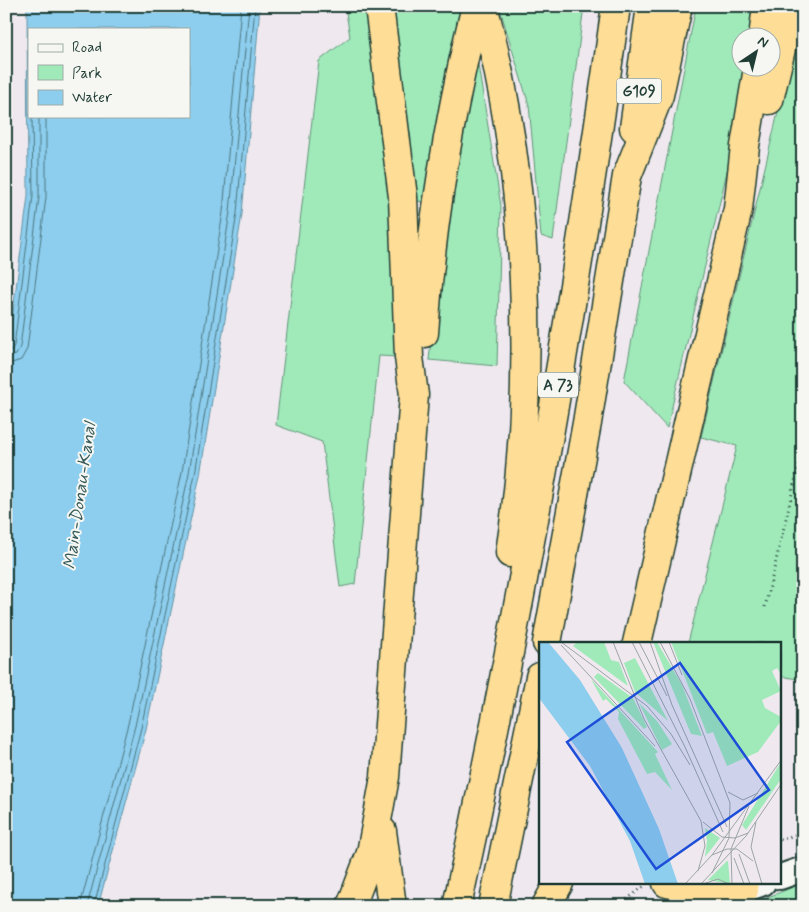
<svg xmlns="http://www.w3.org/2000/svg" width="809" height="912" viewBox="0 0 809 912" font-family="Mynerve,sans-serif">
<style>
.green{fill:#a0eaba;stroke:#609477}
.water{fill:#8dcdee;stroke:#6193a4;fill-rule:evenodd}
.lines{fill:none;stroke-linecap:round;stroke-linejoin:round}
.shore{stroke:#4b777e;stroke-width:1}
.secondary-casing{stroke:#1f3d34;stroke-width:28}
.highway-casing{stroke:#1f3d34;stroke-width:31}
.path{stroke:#1f3d34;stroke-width:3;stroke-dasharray:1 4;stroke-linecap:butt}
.secondary{stroke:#f6f6f2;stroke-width:24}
.highway{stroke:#fedd96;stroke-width:28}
.labels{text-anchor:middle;stroke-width:4;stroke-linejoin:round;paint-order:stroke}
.shield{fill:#f6f6f2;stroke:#60746d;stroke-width:1}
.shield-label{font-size:15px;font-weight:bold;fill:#1f3d34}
.water-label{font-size:18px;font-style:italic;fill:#355a59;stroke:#f6f6f2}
.inset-road{fill:none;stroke:#9ca4a4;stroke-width:1}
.view{fill:#1d4ed8;fill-opacity:0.15;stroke:#1d4ed8;stroke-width:2.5}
.inset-edge{fill:none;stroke:#1f3d34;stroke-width:2.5}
</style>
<rect width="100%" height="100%" fill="#efe9ef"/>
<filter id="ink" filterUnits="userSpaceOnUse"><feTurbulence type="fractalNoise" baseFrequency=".02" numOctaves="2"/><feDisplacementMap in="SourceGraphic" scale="10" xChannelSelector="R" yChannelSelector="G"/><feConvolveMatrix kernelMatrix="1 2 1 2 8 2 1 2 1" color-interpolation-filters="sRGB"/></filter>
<g filter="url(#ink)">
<!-- green -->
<g class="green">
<polygon points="345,6 369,6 397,255 399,357 379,356 355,584 340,587 322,442 276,425 319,61 350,37"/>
<polygon points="390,6 458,6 460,13 443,88 430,200 413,202"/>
<polygon points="499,6 584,6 553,240 541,236 529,105"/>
<polygon points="696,6 752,6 749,37 742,38 742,68 746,68 740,116 667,428 624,381"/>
<polygon points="803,7 803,680 780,676 780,643 688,643 737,446 701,437"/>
<polygon points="477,59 501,206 497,366 429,360 445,204"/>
<polygon points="803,883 803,906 746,906"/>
</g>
<!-- water -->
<path class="water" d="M27 6H260L242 214 200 475 146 729 98 906H6V365L28 196ZM29 29H189V116H29Z"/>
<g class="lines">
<!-- shore -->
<g class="shore">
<polyline points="6,351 11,350 14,346 33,196 32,116"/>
<polyline points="6,358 16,355 20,347 39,197 39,116"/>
<polyline points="6,365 21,360 27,349 46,197 46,116"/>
<polyline points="80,906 128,724 182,472 223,212 241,6"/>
<polyline points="87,906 135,726 189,473 230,212 249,6"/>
<polyline points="94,906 141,728 195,474 237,213 255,6"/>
</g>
<!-- secondary casing -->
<g class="secondary-casing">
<g id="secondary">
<polyline points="780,877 803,869"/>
<polyline points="700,906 763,883"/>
</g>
</g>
<!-- highway casing -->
<g class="highway-casing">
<g id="highway">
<path d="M483 6C529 176 537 379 510 553"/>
<polyline points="763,38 767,6"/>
<polyline points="769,100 791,6"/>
<polyline points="634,128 651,6"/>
<path d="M424 333C431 223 450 113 476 6"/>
<polyline points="547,643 587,423 627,176 659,95 678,6"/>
<polyline points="637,643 738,209 745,146 758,68"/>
<polyline points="382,831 392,906"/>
<polyline points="667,883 687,888 744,890"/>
<polyline points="351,906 371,853 385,777 414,395 409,357 403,197 379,6"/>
<path d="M457 906C522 608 574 308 616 6"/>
<polyline points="493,906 540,677"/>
<polyline points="546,906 559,883"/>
</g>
</g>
<!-- path -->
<g class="path">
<polyline points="6,147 11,6"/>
<polyline points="765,607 803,447"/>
<polyline points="780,840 803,832"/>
<polyline points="619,906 644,886"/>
</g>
<!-- secondary -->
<use href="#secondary" class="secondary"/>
<!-- highway -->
<use href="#highway" class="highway"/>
</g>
</g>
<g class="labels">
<!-- shield labels -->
<g class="shield">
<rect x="616.5" y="78.5" width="45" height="25" rx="4"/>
<rect x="538" y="372.5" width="40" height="25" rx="4"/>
</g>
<g class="shield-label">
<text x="639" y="96">G109</text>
<text x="558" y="390">A 73</text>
</g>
<!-- water labels -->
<g class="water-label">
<text transform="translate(79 496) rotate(-82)" y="6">Main-Donau-Kanal</text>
</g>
</g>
<!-- overview -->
<g transform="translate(539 642)">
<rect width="242" height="242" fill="#efe9ef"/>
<path d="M38 0H65L72 18 80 20 89 44 34 4ZM114 0H118L143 43 163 94 152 92ZM132 0H242V32L238 26 233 29 242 49 223 58 226 66 242 75V79L219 110 188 124 174 90 168 92ZM96 16 129 79 96 50 85 21ZM59 31 94 56 108 85 105 87 55 35ZM52 37 119 110 116 112 133 148 116 130 108 132 79 77 80 70 67 57 64 59ZM100 61 118 79 133 102 123 108ZM242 120V137L207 188 203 183ZM166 186 181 196 166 215 168 199ZM189 219 191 242 169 238 188 219Z" fill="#a0eaba"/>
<path d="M0 0H9L41 38 83 106 120 187 139 242H106L91 199 51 124 0 56Z" fill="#8dcdee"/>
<path class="inset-road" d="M22 0 108 64 132 92 151 123M74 0 105 77 162 179 166 204 159 229M93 0 146 105 184 190M100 0 128 54M111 0 133 63 188 185M121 0 151 57 191 161 190 196 173 231M130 0 143 33M22 3 116 104M189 150 204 158 219 151M164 180 183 195 196 196 209 191M217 180 212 205 223 242M200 212 211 242M173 213 188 207H198L214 219M195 216 205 242M146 242 173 213 243 117M162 242 207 194 243 141M164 242 179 237 190 242M193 242 192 207 210 164"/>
<path class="view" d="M141 21 230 148 117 227 28 100Z"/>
<rect width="242" height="242" class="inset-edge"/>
</g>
<!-- margin -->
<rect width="809" height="912" fill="none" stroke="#f6f6f2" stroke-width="25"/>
<rect x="12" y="12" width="784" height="887" fill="none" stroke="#1f3d34" stroke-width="2" filter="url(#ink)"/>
<!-- legend -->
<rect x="28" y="28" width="162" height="90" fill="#f6f6f2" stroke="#a0aca6"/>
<rect x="38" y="44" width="25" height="8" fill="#f6f6f2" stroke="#a0aca6"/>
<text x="72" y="52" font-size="15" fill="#1f3d34">Road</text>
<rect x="38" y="65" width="25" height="15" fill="#a0eaba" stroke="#a0aca6"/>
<text x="72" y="78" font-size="15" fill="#1f3d34">Park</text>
<rect x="38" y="90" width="25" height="15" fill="#8dcdee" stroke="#a0aca6"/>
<text x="72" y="102" font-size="15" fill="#1f3d34">Water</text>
<!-- north arrow -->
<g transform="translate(756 52) rotate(35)"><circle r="24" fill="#f6f6f2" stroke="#a0aca6"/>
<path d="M0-4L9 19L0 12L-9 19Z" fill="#1f3d34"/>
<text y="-8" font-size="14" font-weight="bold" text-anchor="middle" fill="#1f3d34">N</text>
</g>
</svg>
